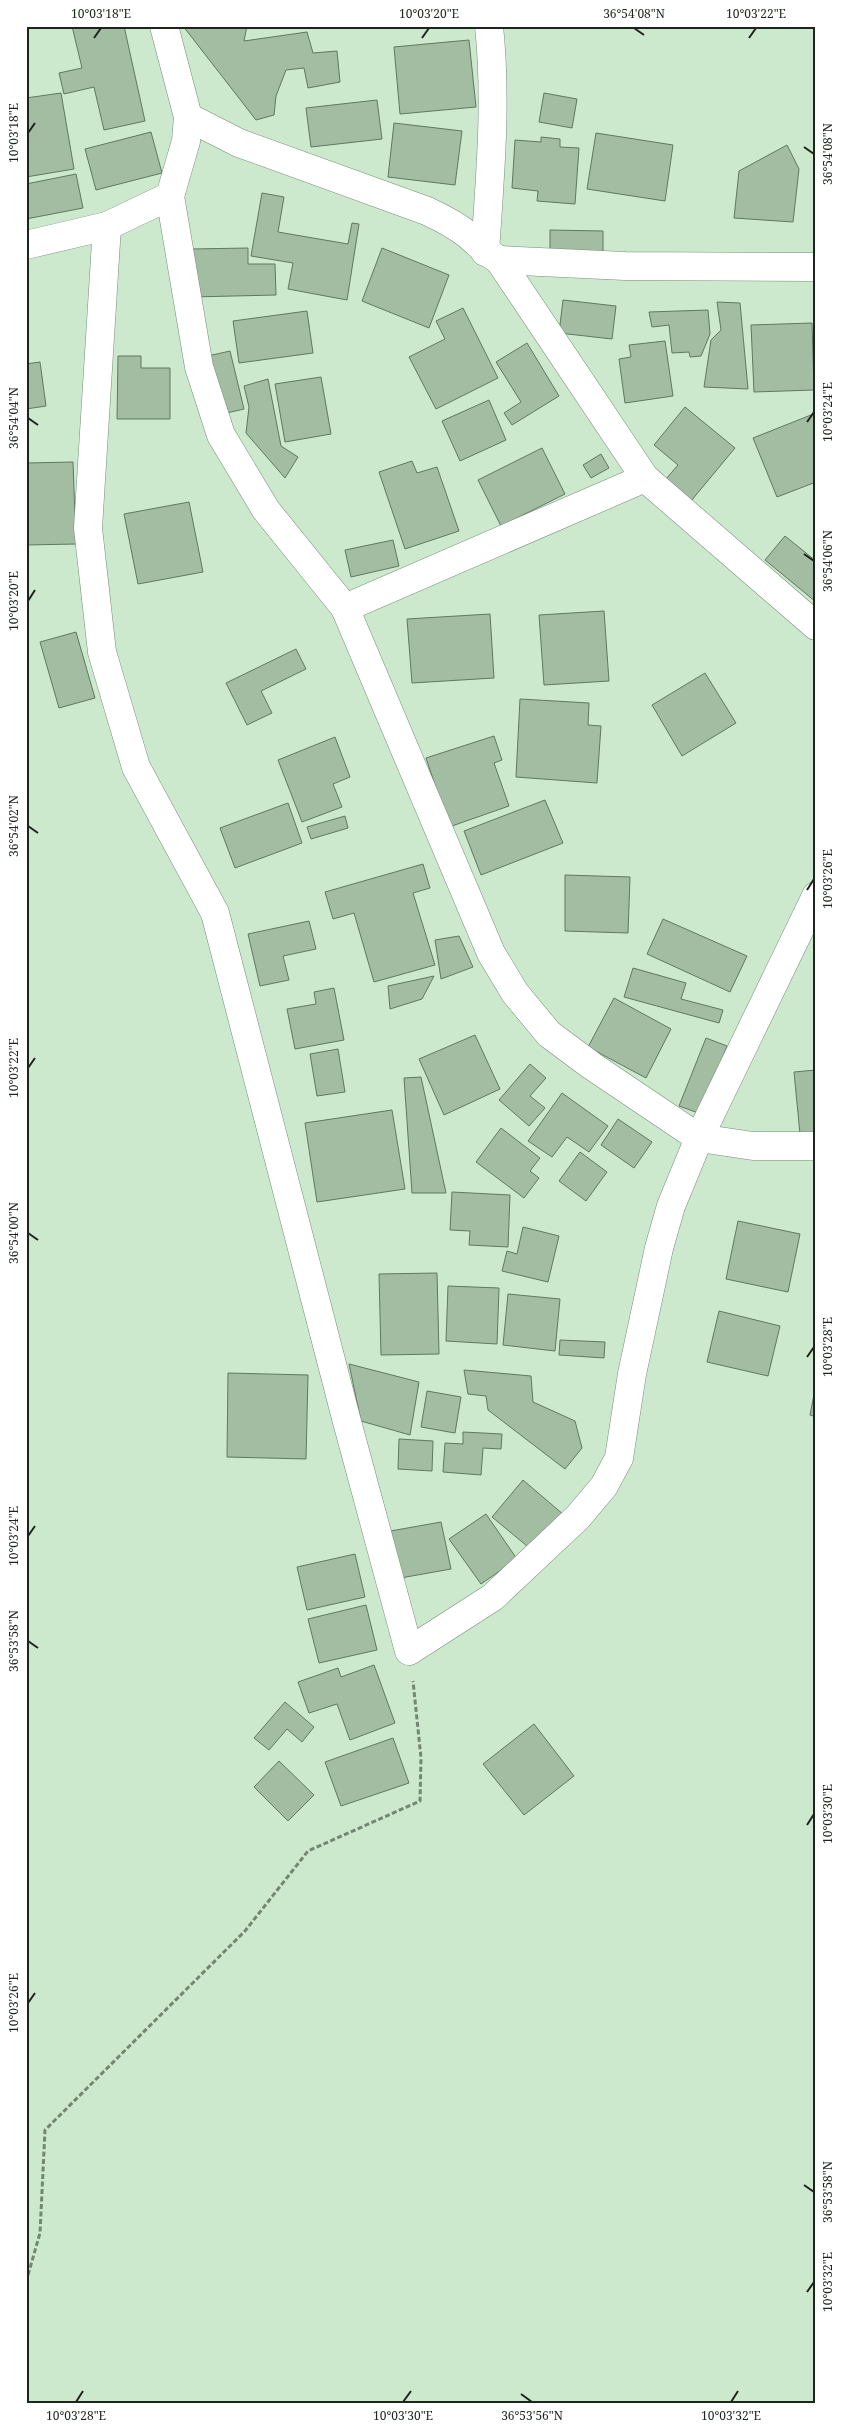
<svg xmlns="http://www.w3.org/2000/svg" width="842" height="2429" viewBox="0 0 842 2429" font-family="'Noto Serif',serif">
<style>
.building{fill:#a3bda3;stroke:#5f7860}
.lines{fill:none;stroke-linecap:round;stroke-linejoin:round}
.street-casing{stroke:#768f76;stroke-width:29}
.path{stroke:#738673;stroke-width:3;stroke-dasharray:5 2.5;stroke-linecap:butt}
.street{stroke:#fff;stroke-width:28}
.ticks{fill:none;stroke:#1b251b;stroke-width:2}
.neatline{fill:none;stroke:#1b251b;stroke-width:2}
.ticks-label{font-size:12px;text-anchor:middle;fill:#1b251b}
</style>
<rect width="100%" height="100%" fill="#cce8cd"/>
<!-- building -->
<g class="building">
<polygon points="72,26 124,26 145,121 104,130 94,87 64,94 59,73 82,68"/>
<polygon points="183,26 247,26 244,41 307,32 313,53 337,51 340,82 308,88 304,68 286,70 276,96 274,115 256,120"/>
<polygon points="469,40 476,107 400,114 394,47"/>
<polygon points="61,93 74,169 26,177 26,98"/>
<polygon points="544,93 577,99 572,128 539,122"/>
<polygon points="377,100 382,139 311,147 306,108"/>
<polygon points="394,123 462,131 455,185 388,177"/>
<polygon points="151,132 162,173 96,190 85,149"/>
<polygon points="596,133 673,145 665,201 587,189"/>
<polygon points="541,137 560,139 560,147 579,148 575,204 537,201 538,191 512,188 515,140 541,142"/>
<polygon points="787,145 799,169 793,222 734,218 739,171"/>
<polygon points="76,174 83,208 26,219 26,184"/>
<polygon points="262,193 284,197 278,232 348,244 352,223 359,224 347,300 288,289 293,263 251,256"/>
<polygon points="550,230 603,231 603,261 550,261"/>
<polygon points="248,248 248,264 275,264 276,295 192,297 192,249"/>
<polygon points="382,248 449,275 429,328 362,301"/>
<polygon points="563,300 616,306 612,339 559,333"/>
<polygon points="717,302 740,303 748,389 704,387 711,340 721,330"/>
<polygon points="463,308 498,378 436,409 409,357 445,339 436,321"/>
<polygon points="708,310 710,334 701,356 690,357 689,352 672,353 669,325 652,327 649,312"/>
<polygon points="307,311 313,353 239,363 233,321"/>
<polygon points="812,323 814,390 754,392 751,325"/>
<polygon points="665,341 673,396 625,403 619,359 631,357 629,345"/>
<polygon points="527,343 559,396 512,425 504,413 521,402 496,362"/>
<polygon points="230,351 244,409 222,414 208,356"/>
<polygon points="118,356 141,356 141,368 170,368 170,419 117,419"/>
<polygon points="40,362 46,406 26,409 26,364"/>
<polygon points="321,377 331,434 285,442 275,384"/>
<polygon points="268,379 281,446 298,457 285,478 246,433 249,407 244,386"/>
<polygon points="489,400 506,440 460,461 442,421"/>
<polygon points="685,407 735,448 691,501 666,479 678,465 654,445"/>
<polygon points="816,413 816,482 777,497 753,438"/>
<polygon points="542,448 565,494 501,526 478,480"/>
<polygon points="601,454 609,468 591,478 583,465"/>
<polygon points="412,461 417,473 437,467 459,531 405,549 379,472"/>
<polygon points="73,462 76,544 26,545 26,463"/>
<polygon points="189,502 203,572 138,584 124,514"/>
<polygon points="785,536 816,561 816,602 765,560"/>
<polygon points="393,540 399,566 351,577 345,550"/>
<polygon points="604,611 609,681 544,685 539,615"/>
<polygon points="490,614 494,678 412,683 407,619"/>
<polygon points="76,632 95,698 59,708 40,642"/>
<polygon points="296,649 306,669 261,691 272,713 247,725 226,683"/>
<polygon points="705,673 736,723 682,756 652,705"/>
<polygon points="520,699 589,703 588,725 601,726 597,783 516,777"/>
<polygon points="494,736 502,760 494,763 509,806 449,827 426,758"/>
<polygon points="335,737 350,777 333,784 342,807 302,822 278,760"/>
<polygon points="545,800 563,843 481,875 464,831"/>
<polygon points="288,803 302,843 235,868 220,828"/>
<polygon points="345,816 348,828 311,839 307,827"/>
<polygon points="423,864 430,888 413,893 435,965 374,982 354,913 333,919 325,892"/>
<polygon points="565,875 630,877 628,933 565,931"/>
<polygon points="663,919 747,956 730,992 647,954"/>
<polygon points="309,921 316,949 283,956 289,980 260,986 248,934"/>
<polygon points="459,936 473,967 441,979 435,940"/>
<polygon points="633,968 686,983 681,999 723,1010 719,1023 624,997"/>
<polygon points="434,976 422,999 390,1009 388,986"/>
<polygon points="334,988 344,1040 295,1049 287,1009 316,1004 314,992"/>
<polygon points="614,998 671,1029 646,1078 588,1047"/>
<polygon points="475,1035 500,1089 444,1115 419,1059"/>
<polygon points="706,1038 727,1046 701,1114 679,1106"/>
<polygon points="338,1049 345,1092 317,1096 310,1054"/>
<polygon points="530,1064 546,1078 530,1096 545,1108 529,1126 499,1100"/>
<polygon points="816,1070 816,1133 800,1134 794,1072"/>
<polygon points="421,1077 446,1193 412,1193 404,1078"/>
<polygon points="562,1093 608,1126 589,1152 567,1137 552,1157 528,1141"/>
<polygon points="392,1110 405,1189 317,1202 305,1123"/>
<polygon points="618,1119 652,1142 634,1168 601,1145"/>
<polygon points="501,1128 540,1158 530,1171 539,1178 524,1198 476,1162"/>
<polygon points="580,1152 607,1172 586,1201 559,1181"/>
<polygon points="452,1192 510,1195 508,1247 469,1245 470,1231 450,1230"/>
<polygon points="738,1221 800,1234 788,1292 726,1279"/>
<polygon points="523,1227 559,1236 548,1282 502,1271 507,1251 517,1254"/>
<polygon points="437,1273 439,1354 381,1355 379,1274"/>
<polygon points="448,1286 499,1288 497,1344 446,1341"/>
<polygon points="508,1294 560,1299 555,1351 503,1345"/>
<polygon points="719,1311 780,1326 768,1376 707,1362"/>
<polygon points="560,1340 605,1342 604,1358 559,1355"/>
<polygon points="349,1364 419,1382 410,1435 361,1421"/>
<polygon points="464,1370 531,1376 533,1402 575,1421 582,1448 565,1469 488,1410 486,1396 468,1394"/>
<polygon points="228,1373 308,1375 306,1459 227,1457"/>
<polygon points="816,1384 816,1417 810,1415"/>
<polygon points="427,1391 461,1397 455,1433 421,1427"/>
<polygon points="463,1432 502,1434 501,1449 483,1448 481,1475 443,1472 445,1443 463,1444"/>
<polygon points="399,1439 433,1441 432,1471 398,1469"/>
<polygon points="523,1480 564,1515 533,1551 492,1517"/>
<polygon points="486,1514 517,1559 481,1584 449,1539"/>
<polygon points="441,1522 451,1569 395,1579 385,1532"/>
<polygon points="355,1554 365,1597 307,1610 297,1567"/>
<polygon points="366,1605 377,1650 319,1663 308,1619"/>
<polygon points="374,1665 395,1723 350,1740 337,1704 309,1713 298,1682 338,1668 341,1677"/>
<polygon points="285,1702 314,1727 302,1742 287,1729 269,1750 254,1738"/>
<polygon points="534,1724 574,1776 524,1815 483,1764"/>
<polygon points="393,1738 409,1783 341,1806 325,1762"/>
<polygon points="279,1761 314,1795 288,1821 254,1787"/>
</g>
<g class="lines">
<!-- street casing -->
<g class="street-casing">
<g id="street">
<path d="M188 117 239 143 427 211C442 218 456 225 468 235 479 244 487 253 499 260L645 478 816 626"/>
<polyline points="170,196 199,367 221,435 266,510 345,608 491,953 515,993 549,1034 592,1066 699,1138 753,1146 816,1146"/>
<polyline points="107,226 88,528 102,652 136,767 215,913 346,1418 409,1651 493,1597 578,1517 604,1486 619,1458 632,1374 659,1248 671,1206 699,1138 816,896"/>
<polyline points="26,245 107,226 170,196 186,141 188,117 164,26"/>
<path d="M485 252C490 176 497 102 489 26"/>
<polyline points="499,260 625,266 816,267"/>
<polyline points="345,608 645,478"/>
</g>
</g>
<!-- path -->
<polyline class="path" points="26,2282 40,2233 45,2130 245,1931 308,1851 420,1801 421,1758 413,1681"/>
<!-- street -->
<use href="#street" class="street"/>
</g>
<!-- ticks -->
<path class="ticks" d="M634 28 644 35M94 38 101 28M422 38 429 28M749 38 756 28M28 133 35 123M804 147 814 154M28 418 38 425M807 422 814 412M804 554 814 561M28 601 35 590M28 826 38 833M807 890 814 879M28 1068 35 1058M28 1233 38 1240M807 1357 814 1347M28 1536 35 1526M28 1641 38 1648M807 1825 814 1814M28 2003 35 1993M804 2185 814 2192M807 2292 814 2282M521 2394 532 2402M76 2402 83 2391M403 2402 411 2391M731 2402 738 2391"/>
<!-- border -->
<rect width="842" height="2429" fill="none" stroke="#ffffff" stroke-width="55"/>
<rect x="28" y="28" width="786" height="2374" class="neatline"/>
<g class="ticks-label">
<text x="101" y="18">10°03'18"E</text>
<text x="429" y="18">10°03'20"E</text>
<text x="634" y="18">36°54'08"N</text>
<text x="756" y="18">10°03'22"E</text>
<text transform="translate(14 133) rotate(-90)" y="4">10°03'18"E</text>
<text transform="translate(828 154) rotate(-90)" y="4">36°54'08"N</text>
<text transform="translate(828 412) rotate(-90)" y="4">10°03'24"E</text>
<text transform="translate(14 418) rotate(-90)" y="4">36°54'04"N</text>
<text transform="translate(828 561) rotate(-90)" y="4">36°54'06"N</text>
<text transform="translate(14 601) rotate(-90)" y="4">10°03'20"E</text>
<text transform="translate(14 826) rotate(-90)" y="4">36°54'02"N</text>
<text transform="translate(828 879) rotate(-90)" y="4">10°03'26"E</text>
<text transform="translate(14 1068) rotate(-90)" y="4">10°03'22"E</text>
<text transform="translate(14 1233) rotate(-90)" y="4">36°54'00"N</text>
<text transform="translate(828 1347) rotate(-90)" y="4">10°03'28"E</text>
<text transform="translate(14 1536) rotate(-90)" y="4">10°03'24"E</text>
<text transform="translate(14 1641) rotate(-90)" y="4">36°53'58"N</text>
<text transform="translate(828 1814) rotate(-90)" y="4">10°03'30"E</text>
<text transform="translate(14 2003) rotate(-90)" y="4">10°03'26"E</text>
<text transform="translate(828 2192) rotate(-90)" y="4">36°53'58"N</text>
<text transform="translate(828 2282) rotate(-90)" y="4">10°03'32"E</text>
<text x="76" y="2420">10°03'28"E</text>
<text x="403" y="2420">10°03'30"E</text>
<text x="532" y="2420">36°53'56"N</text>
<text x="731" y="2420">10°03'32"E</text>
</g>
</svg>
